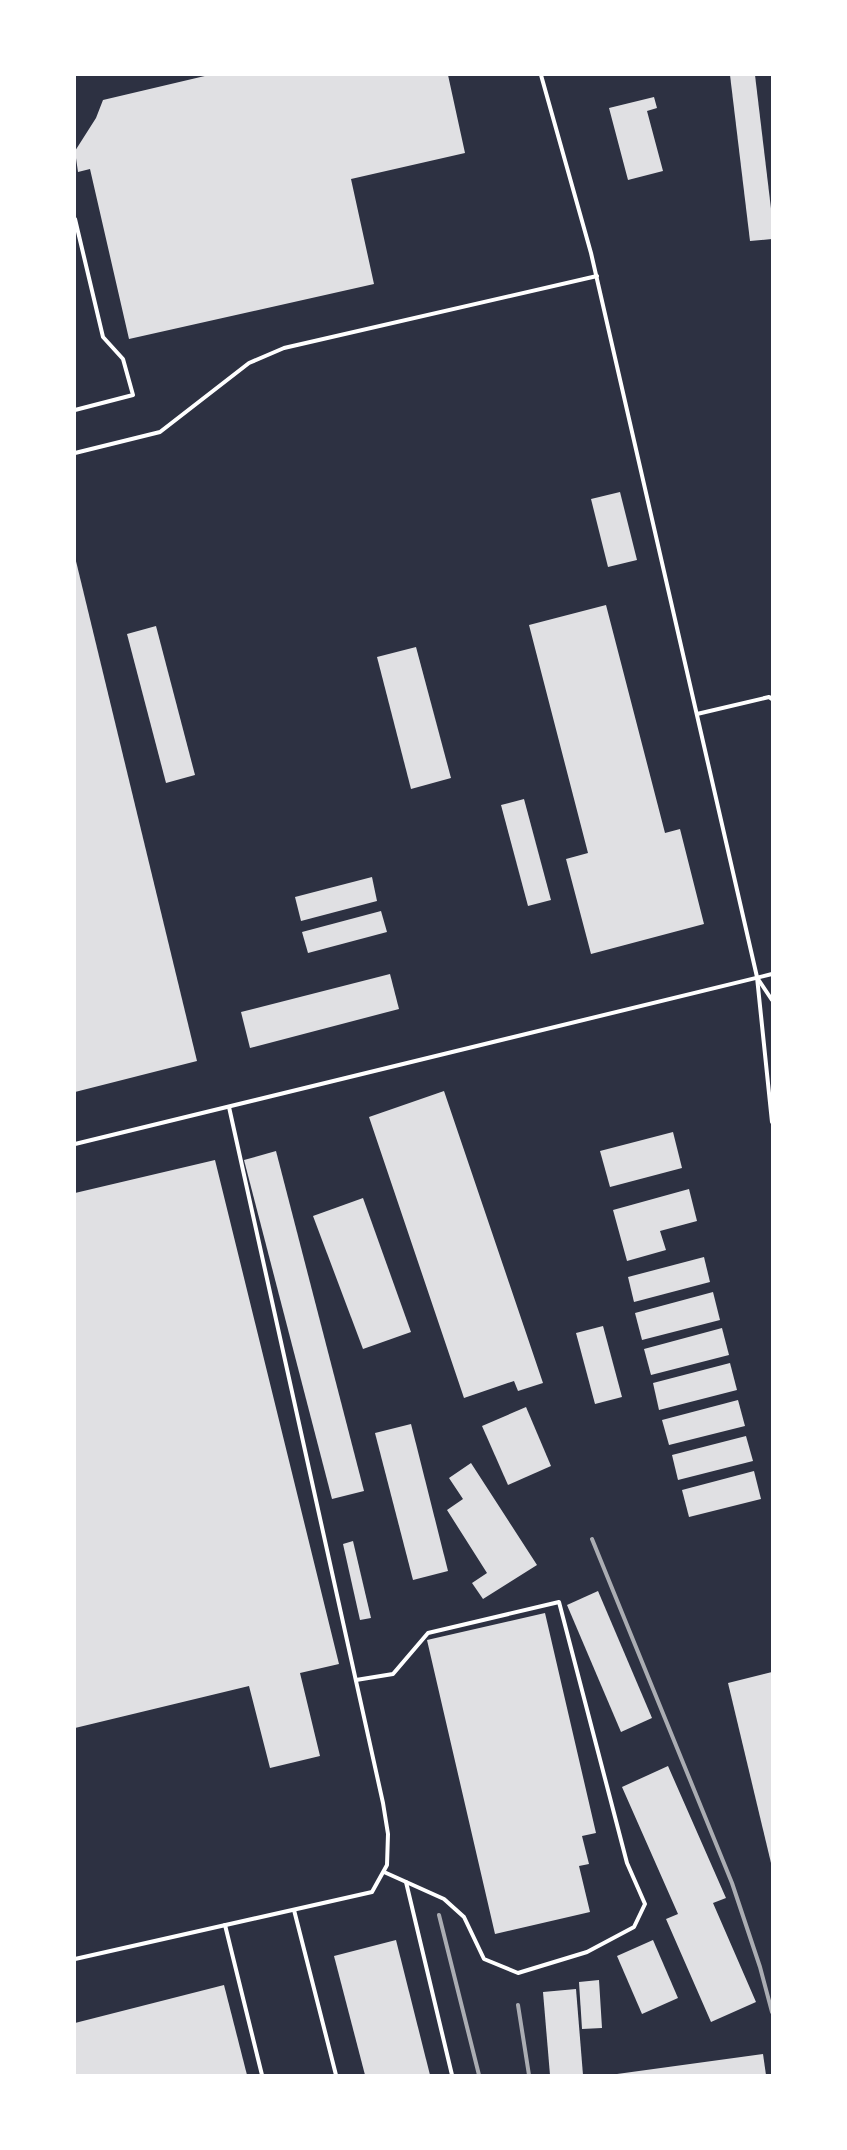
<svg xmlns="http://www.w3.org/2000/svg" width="847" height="2150" viewBox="0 0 847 2150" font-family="Raleway,sans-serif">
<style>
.building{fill:#e0e0e3}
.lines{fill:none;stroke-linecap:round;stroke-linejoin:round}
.service{stroke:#fff;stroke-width:4}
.rail{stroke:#abadb3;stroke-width:4}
</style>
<rect width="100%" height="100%" fill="#2d3142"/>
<!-- building -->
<g class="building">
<polygon points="209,75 448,75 465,153 351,179 374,284 129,339 90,169 78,172 75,151 96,118 103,100"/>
<polygon points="730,75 755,75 772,217 772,239 750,241"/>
<polygon points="654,97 657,108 647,111 663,171 628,180 609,108"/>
<polygon points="620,492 637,560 608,567 591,499"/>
<polygon points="75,557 197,1061 75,1092"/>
<polygon points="606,605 665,833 680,829 704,924 591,954 566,859 588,853 529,625"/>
<polygon points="156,626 195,775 166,783 127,634"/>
<polygon points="416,647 451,778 411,789 377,657"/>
<polygon points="524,799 551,900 528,906 501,805"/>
<polygon points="372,877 377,901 301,921 295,897"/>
<polygon points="381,911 387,932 308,953 302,932"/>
<polygon points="390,974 399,1009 250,1048 241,1012"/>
<polygon points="444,1091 543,1383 518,1391 514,1381 464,1398 369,1117"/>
<polygon points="673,1132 682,1168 610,1187 600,1151"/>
<polygon points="276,1151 364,1491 332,1499 244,1160"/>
<polygon points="215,1160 339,1664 300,1673 320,1756 270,1768 249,1686 75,1728 75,1193"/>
<polygon points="689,1189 697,1221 660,1231 666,1250 627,1261 613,1210"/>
<polygon points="363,1198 411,1332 363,1349 313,1216"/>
<polygon points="704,1257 710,1282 634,1302 628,1277"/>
<polygon points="713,1292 720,1320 642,1340 635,1313"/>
<polygon points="603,1326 622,1397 595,1404 576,1333"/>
<polygon points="722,1328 729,1355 651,1375 644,1349"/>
<polygon points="730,1363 737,1390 659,1410 653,1383"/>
<polygon points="738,1400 745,1426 669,1445 662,1420"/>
<polygon points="526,1407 551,1466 508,1485 482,1426"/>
<polygon points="411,1424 448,1571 413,1580 375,1433"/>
<polygon points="746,1436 753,1461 678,1480 672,1455"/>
<polygon points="471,1463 537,1565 483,1599 472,1583 487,1573 447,1510 463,1499 449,1478"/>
<polygon points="754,1471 761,1499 689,1517 682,1490"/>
<polygon points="353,1541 371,1618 360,1620 343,1544"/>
<polygon points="598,1591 652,1718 621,1732 567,1605"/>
<polygon points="545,1613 596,1833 582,1836 589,1864 579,1866 590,1912 495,1934 427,1640"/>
<polygon points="772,1672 772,1863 771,1863 728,1683"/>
<polygon points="668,1766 726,1898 713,1903 756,2002 711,2022 666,1919 678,1914 622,1787"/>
<polygon points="396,1940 430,2075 365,2075 334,1956"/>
<polygon points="653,1940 678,1998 642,2014 617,1956"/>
<polygon points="599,1980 602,2028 582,2029 579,1982"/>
<polygon points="224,1985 247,2075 75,2075 75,2023"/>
<polygon points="576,1989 583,2075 550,2075 543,1992"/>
<polygon points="763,2054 766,2075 617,2075 617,2074"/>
</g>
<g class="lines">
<!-- service -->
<g class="service">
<polyline points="541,75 591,253 757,977 772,1122"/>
<polyline points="75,219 103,337 123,359 133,395 75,410"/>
<polyline points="75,453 160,432 249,363 284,348 597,276"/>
<polyline points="697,714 769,697 772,699"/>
<polyline points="758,979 772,1000"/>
<polyline points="75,1144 772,974"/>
<polyline points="356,1680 393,1674 428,1633 559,1602 627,1863 645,1904 634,1927 587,1952 518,1973 484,1959 464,1917 444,1899 384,1872"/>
<polyline points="406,1882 452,2075"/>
<polyline points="294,1910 336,2075"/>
<polyline points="225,1925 262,2075"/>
<polyline points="75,1959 372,1892 387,1865 388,1834 383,1803 229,1107"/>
</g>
<!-- rail -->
<g class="rail">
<polyline points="592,1539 732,1883 760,1967 772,2012"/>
<polyline points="439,1915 479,2075"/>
<polyline points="518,2005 529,2075"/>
</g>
</g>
<!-- border -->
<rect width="847" height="2150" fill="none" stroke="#ffffff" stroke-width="152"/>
</svg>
